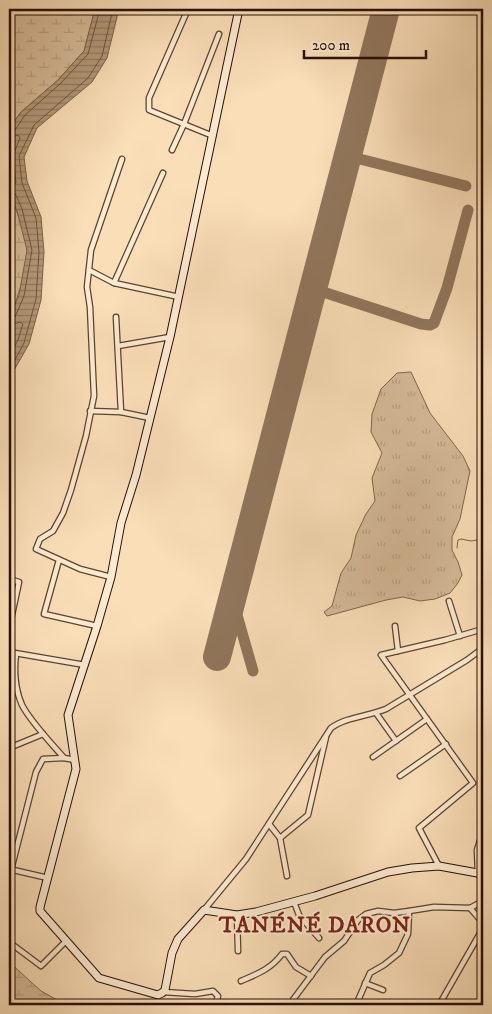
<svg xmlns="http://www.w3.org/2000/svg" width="492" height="1014" viewBox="0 0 492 1014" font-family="'IM FELL DW Pica',serif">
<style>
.grass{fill:url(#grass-tufts);stroke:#7f654c}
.wetland{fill:url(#wetland-marsh);stroke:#7f654c}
.water{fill:url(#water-rules);stroke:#7b6149}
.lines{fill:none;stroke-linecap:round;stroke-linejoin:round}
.shore{stroke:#6e543c;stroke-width:1}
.stream{stroke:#7b6149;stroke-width:1}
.taxiway{stroke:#91765c;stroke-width:11}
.runway{stroke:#91765c;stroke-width:28}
.street-casing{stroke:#5c432e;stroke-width:7}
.secondary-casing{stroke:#280f00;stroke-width:9}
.street{stroke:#fcead1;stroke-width:4.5}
.secondary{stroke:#fcead1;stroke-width:7}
.labels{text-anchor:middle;stroke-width:4;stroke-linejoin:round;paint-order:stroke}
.district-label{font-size:22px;font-weight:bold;letter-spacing:1px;fill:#7a1f14;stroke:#fcead1}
</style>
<defs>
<pattern id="grass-tufts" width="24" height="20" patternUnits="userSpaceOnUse" patternTransform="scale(1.25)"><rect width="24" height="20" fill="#d6bb99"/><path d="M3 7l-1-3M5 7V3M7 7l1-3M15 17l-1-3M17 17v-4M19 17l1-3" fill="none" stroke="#b8a082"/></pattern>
<pattern id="wetland-marsh" width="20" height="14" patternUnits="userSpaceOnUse" patternTransform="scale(1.25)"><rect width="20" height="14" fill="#d6bb99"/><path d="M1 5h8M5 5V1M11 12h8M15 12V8" fill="none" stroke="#b8a082"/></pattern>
<pattern id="water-rules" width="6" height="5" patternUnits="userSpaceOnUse" patternTransform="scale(1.25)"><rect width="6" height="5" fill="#b39879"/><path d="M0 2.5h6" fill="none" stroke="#927a61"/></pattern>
</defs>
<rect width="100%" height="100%" fill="#fadeb8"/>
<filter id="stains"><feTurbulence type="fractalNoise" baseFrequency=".004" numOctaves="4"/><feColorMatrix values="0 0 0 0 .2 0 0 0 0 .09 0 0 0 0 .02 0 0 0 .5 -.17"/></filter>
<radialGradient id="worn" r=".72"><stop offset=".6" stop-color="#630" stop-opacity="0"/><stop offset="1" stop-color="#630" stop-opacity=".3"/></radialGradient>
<!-- grass -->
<polygon class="grass" points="411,372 430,413 463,456 470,471 460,519 452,537 452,550 458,562 462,575 458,583 450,593 435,599 420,601 403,597 386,600 327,616 324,612 332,606 341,573 351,558 356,535 366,514 375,501 372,478 382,453 371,432 372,414 381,389 397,373"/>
<!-- wetland -->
<g class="wetland">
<polygon points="9,9 95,9 84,51 58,80 21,112 9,129"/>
<path d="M9 191C14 204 27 237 27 251 27 273 17 299 9 319Z"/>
<polygon points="9,962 41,991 66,1005 9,1005"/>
</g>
<!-- water -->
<polygon class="water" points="95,9 119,9 107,58 92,82 37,128 24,157 27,181 41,217 44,252 41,300 29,344 9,379 9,319 19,295 27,250 17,211 9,191 9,129 21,112 58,80 84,51"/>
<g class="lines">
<!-- shore -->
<g class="shore">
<polyline points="9,131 15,130 25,115 61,83 88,54 100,9"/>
<polyline points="9,138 18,135 20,138 13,156 16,183 14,185 9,185"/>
<polyline points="9,191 15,193 22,209 32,250 24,296 15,317 9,319"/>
<polyline points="9,326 20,322 23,324 18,340 9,358"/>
<polyline points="9,371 24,343 36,299 39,252 36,218 22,183 19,156 34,125 88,78 102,56 113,9"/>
</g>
<!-- stream -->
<polyline class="stream" points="457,548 458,540 461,539 471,541 483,539"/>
<!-- taxiway -->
<g class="taxiway">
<polyline points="348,156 466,186"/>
<polyline points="314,289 421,324 430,325 434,323 447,288 468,210"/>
<polyline points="235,591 235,608 253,671"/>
</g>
<!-- runway -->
<polyline class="runway" points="217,657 386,9"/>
<!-- street casing -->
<g class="street-casing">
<g id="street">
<polyline points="188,9 149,98 149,110 213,136"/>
<polyline points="172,150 184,124 219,34"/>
<polyline points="89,270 114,283 163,173"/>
<polyline points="114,283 179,297"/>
<polyline points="116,317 121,412"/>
<polyline points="118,346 170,337"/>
<polyline points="90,411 121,412 150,418"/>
<polyline points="9,471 9,470"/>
<polyline points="59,560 44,614 97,626"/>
<polyline points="111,577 80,569 36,549 40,539 53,531 63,513 71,490 86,436 94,396 90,307 87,287 91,250 122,159"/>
<polyline points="9,579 19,582 9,629"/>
<polyline points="449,601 460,636"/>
<polyline points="395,626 398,651"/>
<polyline points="9,652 85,665"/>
<path d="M16 654C14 670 15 689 22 705 30 721 52 744 64 758L75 760"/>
<polyline points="376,713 396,741"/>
<polyline points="9,748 43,734"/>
<polyline points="373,757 427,719"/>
<polyline points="400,776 446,744"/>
<polyline points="269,824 280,838 287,876"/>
<polyline points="280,838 308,815 326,737"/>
<polyline points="439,866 419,828 473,783 381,655 445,640 483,629"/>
<polyline points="9,869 48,878"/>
<polyline points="11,870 36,772 43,759 64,758"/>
<polyline points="478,874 477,850 483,831"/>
<polyline points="294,902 299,915 319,938"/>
<polyline points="470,908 483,923"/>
<path d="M204 910 246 859 331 728C346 717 369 716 386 709L467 660 483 648"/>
<polyline points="237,915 238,951"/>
<polyline points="9,942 41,966 66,941"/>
<path d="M241 981C257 974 271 969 282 954H287L296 967 311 976"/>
<polyline points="365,983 383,990"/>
<polyline points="163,992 195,994 213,991 218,996 215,1005"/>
<polyline points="289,1005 325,957 344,941 358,920 366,914 378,911 394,913 409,911 434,907 470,908 483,901"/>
<polyline points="356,1005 370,973 384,965 399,953 408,934 409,911"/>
<polyline points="439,1005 483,928"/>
</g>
</g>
<!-- secondary casing -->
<g class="secondary-casing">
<polyline id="secondary" points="239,9 170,337 136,475 121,523 111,577 97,626 68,715 76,769 40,907 40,911 99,978 158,995 162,993 165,990 172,953 178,939 204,910 237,915 256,912 315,896 388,872 412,868 439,866 483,874"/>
</g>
<!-- street -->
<use href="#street" class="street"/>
<!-- secondary -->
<use href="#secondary" class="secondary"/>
</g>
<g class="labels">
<!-- district labels -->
<g class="district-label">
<text x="315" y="932">TANÉNÉ DARON</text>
</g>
</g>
<!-- margin -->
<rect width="492" height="1014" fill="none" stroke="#fadeb8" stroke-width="30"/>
<rect x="10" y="10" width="472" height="994" fill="none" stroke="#280f00" stroke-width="2.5"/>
<rect x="15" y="15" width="462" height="984" fill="none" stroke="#280f00"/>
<!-- scale -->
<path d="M304 50v8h122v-8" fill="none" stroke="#280f00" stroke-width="2.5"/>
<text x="312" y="50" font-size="15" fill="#280f00" stroke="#fcead1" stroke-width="4" paint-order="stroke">200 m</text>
<rect width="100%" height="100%" filter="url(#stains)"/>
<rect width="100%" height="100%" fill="url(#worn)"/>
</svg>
